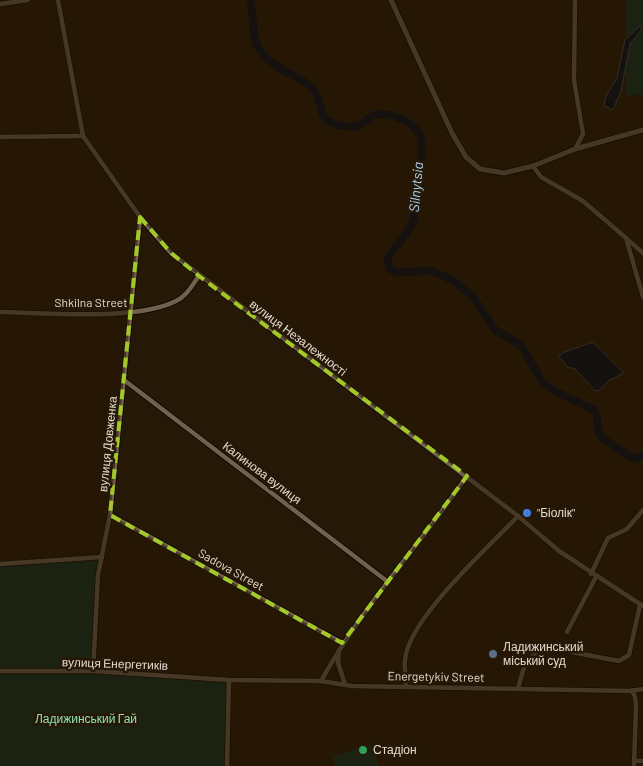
<svg xmlns="http://www.w3.org/2000/svg" width="643" height="766" viewBox="0 0 643 766" font-family="Barlow,sans-serif">
<style>
.green{fill:#102f20}
.water{fill:#000a1b;stroke:#444851}
.lines{fill:none;stroke-linecap:round;stroke-linejoin:round}
.river{stroke:#000a1b;stroke-width:8}
.minor-casing{stroke:#0e0400;stroke-width:6}
.tertiary-casing{stroke:#0e0400;stroke-width:7}
.minor{stroke:#70604c;stroke-width:4.5}
.tertiary{stroke:#70604c;stroke-width:5}
.marked{fill:none;stroke:#a3c927;stroke-width:4;stroke-dasharray:10 6;stroke-linejoin:round}
.shop-dot{fill:#3f7fe0;stroke:#261806;stroke-width:2}
.service-dot{fill:#5c6f8a;stroke:#261806;stroke-width:2}
.leisure-dot{fill:#2e9e5b;stroke:#261806;stroke-width:2}
.labels{text-anchor:middle;stroke-width:5;stroke-linejoin:round;paint-order:stroke}
.street-label{font-size:12px;fill:#e3d9ce;stroke:#261806}
.poi-label{font-size:12px;fill:#e3d9ce;stroke:#261806;text-anchor:start}
.park-label{font-size:12px;fill:#8be1b3;stroke:#261806}
.water-label{font-size:14px;font-style:italic;fill:#afd5f8;stroke:#261806}
</style>
<rect width="100%" height="100%" fill="#261806"/>
<!-- green -->
<g class="green">
<polygon points="625,0 643,0 643,94 626,96"/>
<polygon points="102,557 99,574 93,671 229,680 227,766 0,766 0,564"/>
<polygon points="372,744 379,766 335,766 333,756"/>
</g>
<!-- water -->
<g class="water">
<polygon points="640,26 642,29 630,44 621,91 613,110 604,106 606,96 617,78 625,40"/>
<polygon points="593,342 624,373 608,381 600,390 595,391 575,369 568,367 559,357 562,353"/>
</g>
<g class="lines">
<!-- river -->
<path class="river" d="M251 0C255 38 249 51 286 72 294 76 306 81 312 88 322 99 319 112 326 120 335 125 352 130 362 124 367 121 371 114 378 114 392 114 415 121 420 136 425 149 417 210 412 224 407 236 394 246 388 258L389 269 398 272 431 271 453 280 473 297 495 330 521 345 543 383 551 389 594 410C600 418 595 426 600 434 605 443 622 450 630 457L635 459 643 455"/>
<!-- minor casing -->
<g class="minor-casing">
<g id="minor">
<polyline points="58,0 83,136 140,217 171,253 518,516 559,551 643,606"/>
<polyline points="0,4 28,0"/>
<polyline points="0,137 83,136"/>
<polyline points="575,149 583,134 574,80 575,0"/>
<polyline points="533,166 541,177 583,201 626,238 643,297"/>
<polyline points="627,239 643,253"/>
<path d="M0 312C46 313 137 321 176 301 187 296 192 285 199 276"/>
<polyline points="124,380 388,582"/>
<polyline points="110,515 342,643"/>
<polyline points="0,564 102,557"/>
<polyline points="591,574 608,538 627,529 643,510"/>
<polyline points="567,632 596,577"/>
<polyline points="339,650 338,663 345,684"/>
<polyline points="0,671 93,671 229,680 321,681 352,686 630,691 643,689"/>
<polyline points="93,671 98,575 110,515 140,218"/>
<path d="M321 681C362 607 419 546 467 476"/>
<path d="M406 687C406 678 404 668 405 660 408 619 489 547 518 516"/>
<polyline points="518,688 526,661 545,647 619,661 629,655 640,605"/>
<polyline points="632,690 635,697 636,705 634,766"/>
<polyline points="634,761 643,761"/>
<polyline points="227,766 229,680"/>
</g>
</g>
<!-- tertiary casing -->
<g class="tertiary-casing">
<polyline id="tertiary" points="391,0 452,133 466,157 480,169 504,173 533,166 575,149 643,130"/>
</g>
<!-- minor -->
<use href="#minor" class="minor"/>
<!-- tertiary -->
<use href="#tertiary" class="tertiary"/>
</g>
<!-- marked area -->
<path d="M0 0H643V766H0ZM140 217 171 253 199 276 467 476 342 643 110 515Z" fill="#261806" fill-opacity=".55" fill-rule="evenodd"/>
<path class="marked" d="M140 217 171 253 199 276 467 476 342 643 110 515Z"/>
<!-- markers -->
<circle class="shop-dot" cx="527" cy="513" r="5"/>
<circle class="service-dot" cx="493" cy="654" r="5"/>
<circle class="leisure-dot" cx="363" cy="750" r="5"/>
<g class="labels">
<!-- street labels -->
<g class="street-label">
<text x="91" y="307">Shkilna Street</text>
<text transform="translate(298 338) rotate(37)" y="4">вулиця Незалежності</text>
<text transform="translate(108 444) rotate(-84)" y="4">вулиця Довженка</text>
<text transform="translate(262 473) rotate(37)" y="4">Калинова вулиця</text>
<text transform="translate(231 570) rotate(29)" y="4">Sadova Street</text>
<text transform="translate(115 664) rotate(2)" y="4">вулиця Енергетиків</text>
<text transform="translate(436 677) rotate(1)" y="4">Energetykiv Street</text>
</g>
<!-- poi labels -->
<g class="poi-label">
<text x="537" y="517">"Біолік"</text>
<text x="503" y="651">Ладижинський<tspan x="503" dy="14">міський суд</tspan></text>
<text x="373" y="754">Стадіон</text>
</g>
<!-- park labels -->
<g class="park-label">
<text x="86" y="723">Ладижинський Гай</text>
</g>
<!-- water labels -->
<g class="water-label">
<text transform="translate(416 187) rotate(-85)" y="5">Silnytsia</text>
</g>
</g>
</svg>
